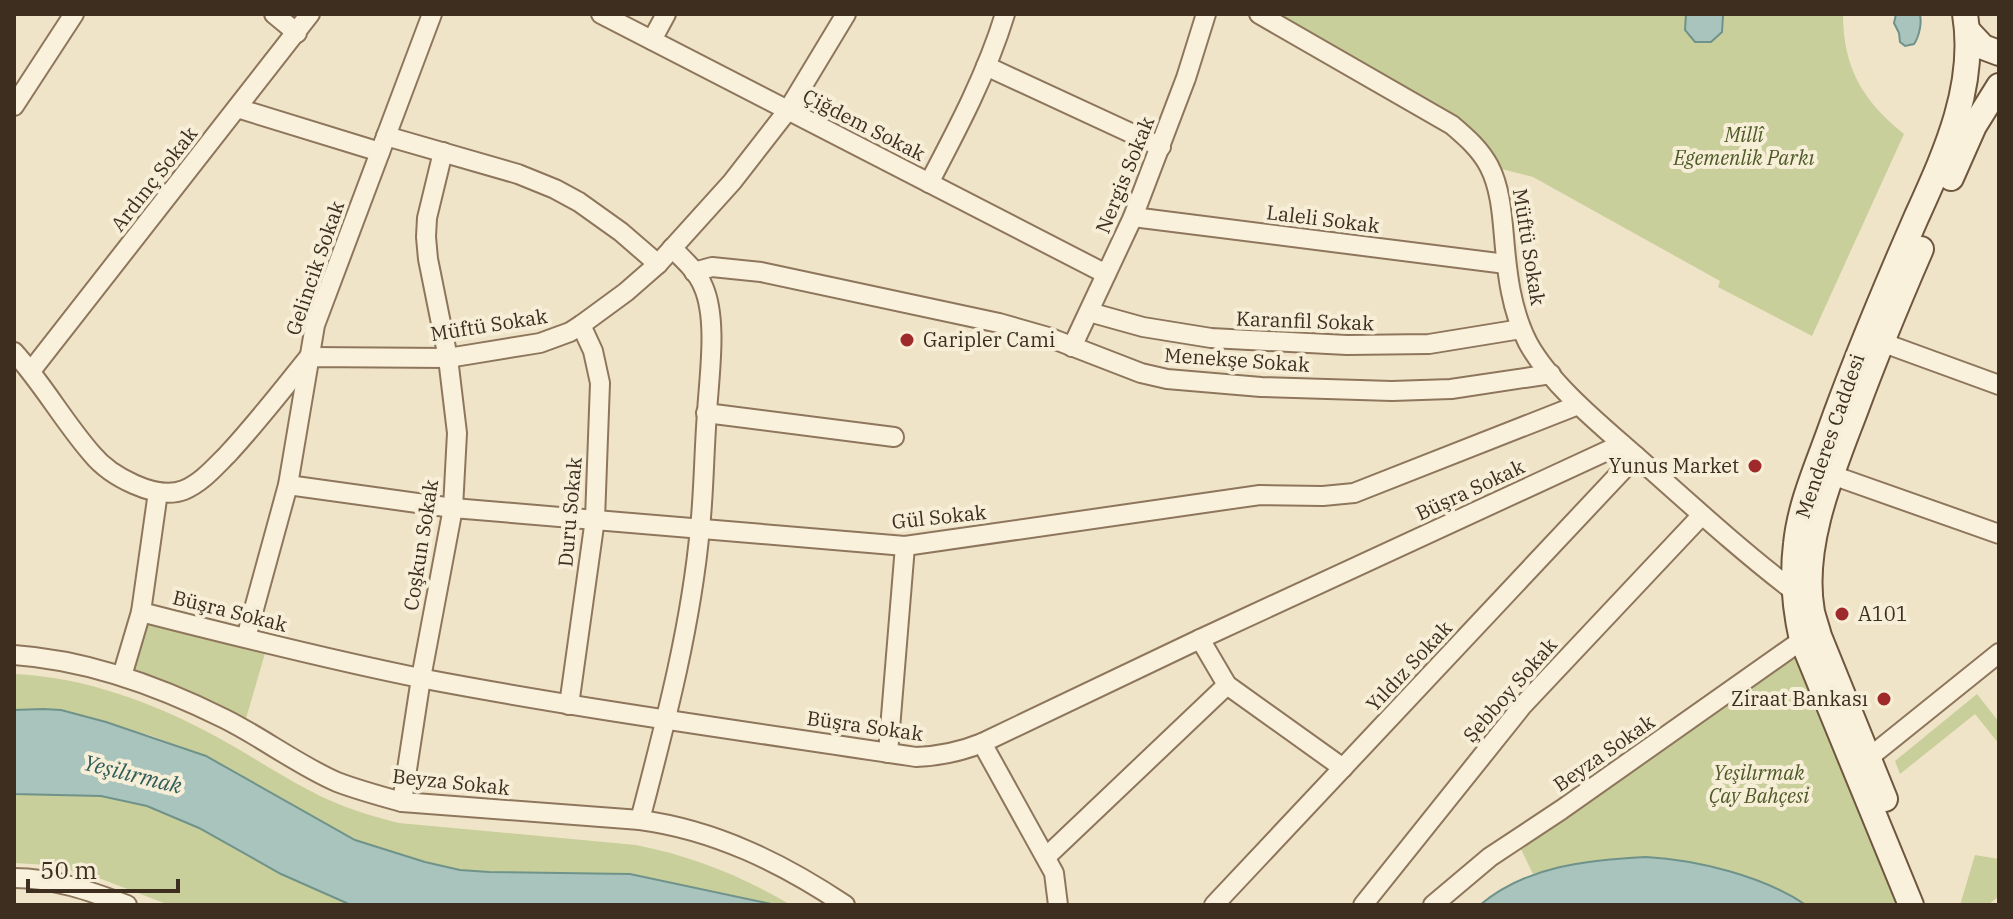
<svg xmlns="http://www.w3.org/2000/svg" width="2013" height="919" viewBox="0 0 2013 919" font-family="'IBM Plex Serif',serif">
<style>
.green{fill:#c9cf9b}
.water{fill:#a9c4bc;stroke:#6f938a;stroke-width:2}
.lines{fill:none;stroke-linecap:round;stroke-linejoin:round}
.street-casing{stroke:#8d765c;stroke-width:22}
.secondary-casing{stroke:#6f573f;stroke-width:28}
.street{stroke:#faf1dc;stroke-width:18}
.secondary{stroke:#faf1dc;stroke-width:24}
.poi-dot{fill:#9e2a2b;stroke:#f7eed8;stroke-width:3}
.labels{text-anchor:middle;stroke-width:8;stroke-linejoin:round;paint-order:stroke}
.street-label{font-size:20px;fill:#3d2e20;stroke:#f7eed8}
.park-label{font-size:20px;font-style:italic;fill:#4d5a26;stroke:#f7eed8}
.poi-label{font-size:20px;fill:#3d2e20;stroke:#f7eed8;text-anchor:start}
.water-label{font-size:22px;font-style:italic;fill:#2f5d5a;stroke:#f7eed8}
</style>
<rect width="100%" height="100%" fill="#f0e4c8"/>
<!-- green -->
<g class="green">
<path d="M1259 14H1843C1843 68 1863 101 1904 134L1812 336 1718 287 1720 281 1533 177 1490 166 1481 153Z"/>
<polygon points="141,612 268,643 243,729 122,676"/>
<polygon points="1802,640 1911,905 1806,905 1787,893 1762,883 1698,864 1669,858 1646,857 1601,860 1555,868 1533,874 1517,841"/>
<path d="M14 674C85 677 155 703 217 737 254 757 291 783 329 800 351 810 375 817 399 823L636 845C692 856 742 876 791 905H776L630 874 489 872 460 870 425 862 355 840 206 756 152 736 77 714 43 709 14 710Z"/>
<polygon points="1977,694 1999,722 1999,744 1975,714 1900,774 1895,761"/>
<polygon points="14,794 101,796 147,806 199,828 281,874 351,905 169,905 91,875 48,865 14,863"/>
<polygon points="1975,855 1999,859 1999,896 1988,905 1960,905"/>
</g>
<!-- water -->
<g class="water">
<polygon points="1686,14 1721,14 1723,16 1722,32 1711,42 1695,42 1685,30"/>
<path d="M1896 14 1920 15C1922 23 1919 37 1914 44L1905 46 1900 42 1899 33 1894 23Z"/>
<polygon points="43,709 61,710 106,722 206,756 355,840 425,862 460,870 489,872 630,874 776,905 351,905 281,874 199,828 147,806 101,796 14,794 14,710"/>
<path d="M1646 857C1698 860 1763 876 1806 905H1480C1526 866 1587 860 1646 857Z"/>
</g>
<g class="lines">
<!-- street casing -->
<g class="street-casing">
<g id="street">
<polyline points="274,14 297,33"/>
<polyline points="601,14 1106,274"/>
<path d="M1259 14 1452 125C1466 137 1480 149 1489 166 1500 187 1502 213 1504 237 1507 273 1511 310 1528 343 1551 385 1602 426 1637 457 1689 503 1740 550 1795 592L1801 593"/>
<polyline points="652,40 666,14"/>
<polyline points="986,66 1161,147"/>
<polyline points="14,106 74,14"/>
<polyline points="237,108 380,152"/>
<polyline points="386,136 518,174 555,189 579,202 621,232 658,264"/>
<path d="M929 183C958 128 987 73 1005 14"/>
<polyline points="1133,217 1506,264"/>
<polyline points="694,272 712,267 761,272 999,323 1048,337 1141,373 1167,379 1261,387 1392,391 1451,389 1551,374"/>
<polyline points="1089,312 1143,327 1211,338 1347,345 1429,344 1521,329"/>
<polyline points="1881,342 1999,385"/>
<polyline points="1072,347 1133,217 1186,78 1206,14"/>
<path d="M14 352C43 384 64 422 92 454 110 476 156 501 184 490 201 483 214 468 227 455 256 424 282 390 309 357L448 358 540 343 570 332 581 325 626 292 658 264 732 182 788 110 846 14"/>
<polyline points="31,371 310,14"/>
<polyline points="706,413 894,437"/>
<polyline points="1832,475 1999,534"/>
<polyline points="288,485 453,508 905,546 1260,495 1323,496 1354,493 1578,405"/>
<path d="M141 612C235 636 330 660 425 679 588 710 752 732 916 757 940 756 960 752 982 743L1200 639 1622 444"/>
<polyline points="246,638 288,485 315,325 432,14"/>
<polyline points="1200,639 1227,685 1343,768"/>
<path d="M14 655C88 660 159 686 225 719 263 738 298 765 337 782 358 790 380 796 402 802L640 820C715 830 782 863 845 905"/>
<polyline points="122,676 141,612 158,492"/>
<polyline points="569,705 595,519 600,383 593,351 581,325"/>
<polyline points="982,743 1054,873 1058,905"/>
<polyline points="888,753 905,546"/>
<polyline points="1861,764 1999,653"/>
<polyline points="402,802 421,678 453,508 457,433 448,358 428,259 426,237 427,218 443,152"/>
<path d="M640 820C665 724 691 627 700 528 704 490 704 451 707 413 709 376 718 319 703 286 697 271 683 259 672 248"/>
<polyline points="1046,857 1227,685"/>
<path d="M14 878C54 878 90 891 127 905"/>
<polyline points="1214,905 1636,456"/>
<polyline points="1363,905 1523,705 1702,515"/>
<polyline points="1433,905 1490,857 1561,810 1802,640"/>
</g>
</g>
<!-- secondary casing -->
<g class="secondary-casing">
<g id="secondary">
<polyline points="1968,31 1983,47 1999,53"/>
<polyline points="1951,178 1974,126 1999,86"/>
<path d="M1885 799 1819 636C1817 628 1814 620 1812 612 1800 545 1833 470 1856 409 1876 355 1898 302 1921 249"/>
<path d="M1911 905 1802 640C1795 609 1792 576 1796 544 1800 505 1816 469 1829 433 1855 360 1885 289 1916 218 1945 154 1977 86 1965 14"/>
</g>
</g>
<!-- street -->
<use href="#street" class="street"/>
<!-- secondary -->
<use href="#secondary" class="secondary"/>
</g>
<!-- markers -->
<g class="poi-dot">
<circle cx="907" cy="340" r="8"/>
<circle cx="1755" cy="466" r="8"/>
<circle cx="1842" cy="614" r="8"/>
<circle cx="1884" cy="699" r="8"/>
</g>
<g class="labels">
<!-- street labels -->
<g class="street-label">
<text transform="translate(864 125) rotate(27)" y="7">Çiğdem Sokak</text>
<text transform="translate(1125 175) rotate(-68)" y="7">Nergis Sokak</text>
<text transform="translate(154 179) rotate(-52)" y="7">Ardınç Sokak</text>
<text transform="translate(1323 219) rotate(7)" y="7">Laleli Sokak</text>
<text transform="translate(1529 247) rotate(81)" y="7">Müftü Sokak</text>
<text transform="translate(315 268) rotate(-71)" y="7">Gelincik Sokak</text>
<text transform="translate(1305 321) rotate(2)" y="7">Karanfil Sokak</text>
<text transform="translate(489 325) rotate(-9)" y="7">Müftü Sokak</text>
<text transform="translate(1237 360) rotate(4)" y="7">Menekşe Sokak</text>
<text transform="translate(1830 436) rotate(-71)" y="7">Menderes Caddesi</text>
<text transform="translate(1470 490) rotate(-25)" y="7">Büşra Sokak</text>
<text transform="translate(570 512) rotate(-85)" y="7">Duru Sokak</text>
<text transform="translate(939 517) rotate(-6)" y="7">Gül Sokak</text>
<text transform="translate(421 545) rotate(-81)" y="7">Coşkun Sokak</text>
<text transform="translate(230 611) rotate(14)" y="7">Büşra Sokak</text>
<text transform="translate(1409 666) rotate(-47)" y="7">Yıldız Sokak</text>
<text transform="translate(1510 690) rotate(-49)" y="7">Şebboy Sokak</text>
<text transform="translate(865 726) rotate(8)" y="7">Büşra Sokak</text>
<text transform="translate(1604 753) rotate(-35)" y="7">Beyza Sokak</text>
<text transform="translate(451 782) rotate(6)" y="7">Beyza Sokak</text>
</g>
<!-- park labels -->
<g class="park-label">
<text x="1744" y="142">Millî<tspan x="1744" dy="23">Egemenlik Parkı</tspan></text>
<text x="1759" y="780">Yeşilırmak<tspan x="1759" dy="23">Çay Bahçesi</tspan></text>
</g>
<!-- poi labels -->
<g class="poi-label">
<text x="923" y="347">Garipler Cami</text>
<text x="1739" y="473" text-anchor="end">Yunus Market</text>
<text x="1858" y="621">A101</text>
<text x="1868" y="706" text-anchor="end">Ziraat Bankası</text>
</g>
<!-- water labels -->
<g class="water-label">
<text transform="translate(133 774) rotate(14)" y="8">Yeşilırmak</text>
</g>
</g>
<!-- border -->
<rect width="2013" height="919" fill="none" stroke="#3d2e20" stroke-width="32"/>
<!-- scale -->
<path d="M28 879v12h150v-12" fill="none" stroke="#3d2e20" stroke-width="4"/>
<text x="40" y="879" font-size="24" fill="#3d2e20" stroke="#f7eed8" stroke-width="6" paint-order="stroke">50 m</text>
</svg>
